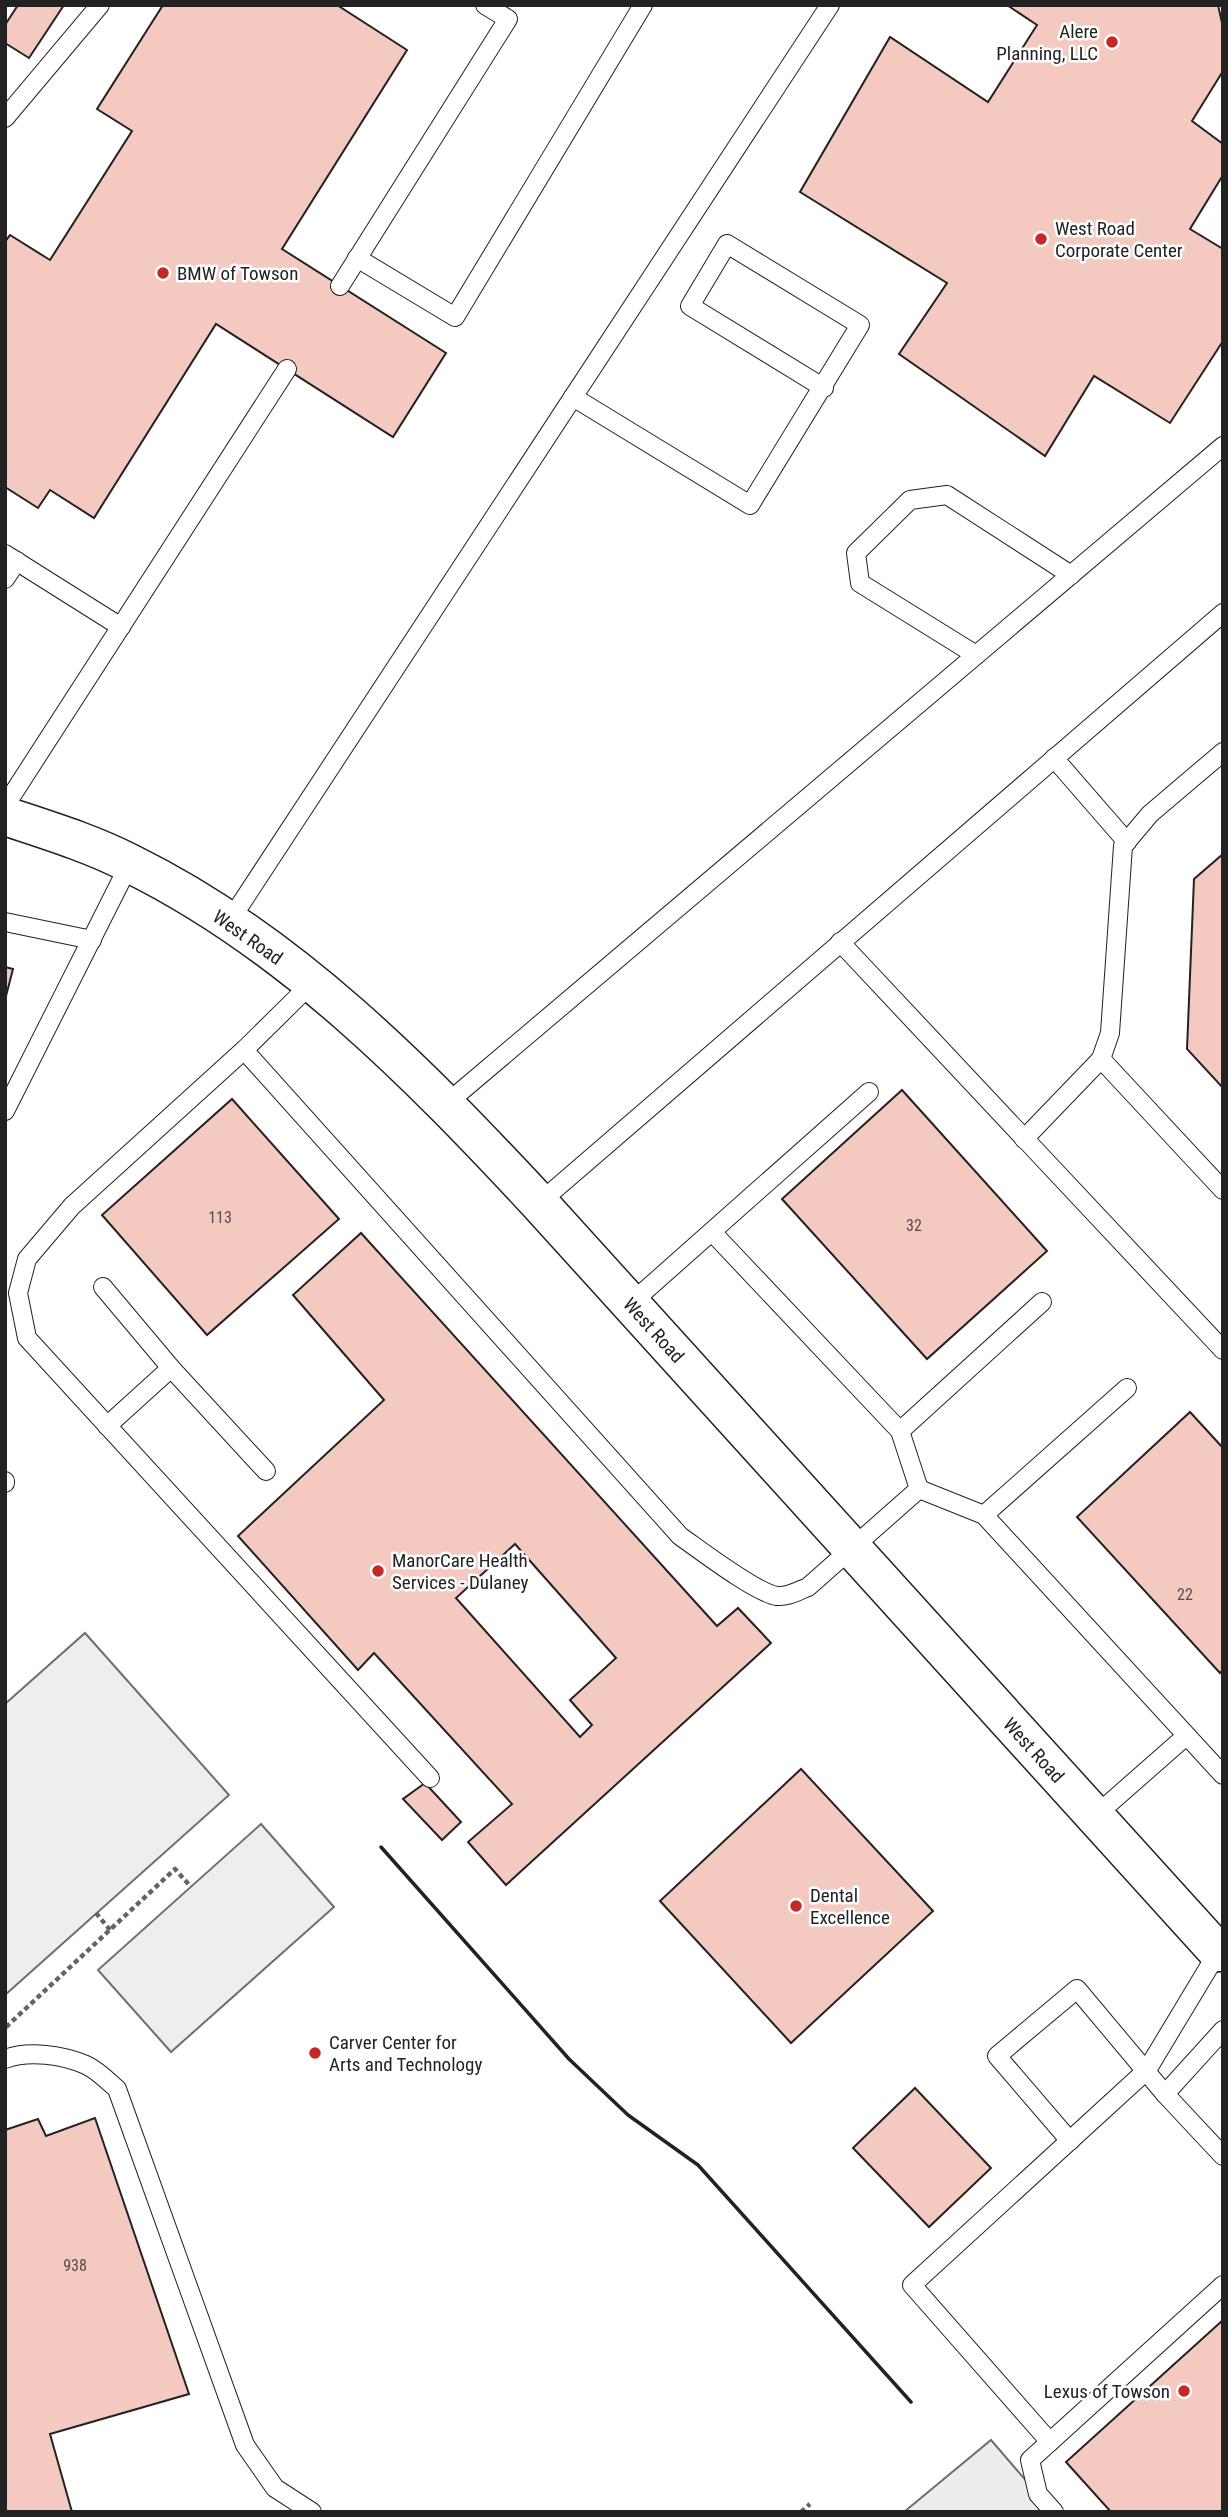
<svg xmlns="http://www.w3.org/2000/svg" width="1228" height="2517" viewBox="0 0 1228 2517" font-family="'Roboto Condensed',sans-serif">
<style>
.green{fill:#eee;stroke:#6f6f6f;stroke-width:2}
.parking{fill:#ededed;stroke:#6f6f6f;stroke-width:2}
.building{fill:#f3c9c0;stroke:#222;stroke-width:2;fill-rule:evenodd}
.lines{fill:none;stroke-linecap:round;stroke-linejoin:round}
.service-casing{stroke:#222;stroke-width:20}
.tertiary-casing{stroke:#222;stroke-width:41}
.motorway-casing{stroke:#222;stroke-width:41}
.path{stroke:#646464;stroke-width:4.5;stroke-dasharray:5 3.5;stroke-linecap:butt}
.service{stroke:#fff;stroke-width:18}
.tertiary{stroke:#fff;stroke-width:38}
.motorway{stroke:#fff;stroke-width:38}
.wall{stroke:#222;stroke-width:3.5}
.poi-dot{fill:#c62828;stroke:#fff;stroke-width:2.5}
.labels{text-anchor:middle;stroke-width:5;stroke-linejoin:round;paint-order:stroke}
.number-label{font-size:16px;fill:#564c4a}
.poi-label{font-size:19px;fill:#222;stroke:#fff;text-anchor:start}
.street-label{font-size:19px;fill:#222;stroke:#fff}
</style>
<rect width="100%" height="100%" fill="#fff"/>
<!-- green -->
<g class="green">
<polygon points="85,1633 229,1795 5,1995 5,1704"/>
<polygon points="261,1824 334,1907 171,2052 98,1970"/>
</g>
<!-- parking -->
<polygon class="parking" points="991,2440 1053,2512 904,2512"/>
<!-- building -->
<g class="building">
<polygon points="18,5 64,5 29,58 5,43 5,25"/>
<polygon points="163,5 337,5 407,50 282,249 446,353 393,437 216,324 94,518 50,490 38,508 5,487 5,242 10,235 50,260 132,131 97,109"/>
<polygon points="1007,5 1218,5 1223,27 1223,71 1192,121 1223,144 1223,175 1190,229 1223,249 1223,341 1170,423 1094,376 1045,456 899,354 947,283 800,192 890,37 988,102 1037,25"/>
<polygon points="1223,854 1223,1088 1187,1049 1194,879"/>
<polygon points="5,967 13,969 5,1000"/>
<polygon points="902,1090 1047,1251 927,1359 782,1199"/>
<polygon points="232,1099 339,1219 207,1335 102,1215"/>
<path d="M361 1233 717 1626 738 1608 771 1643 506 1885 468 1842 512 1804 374 1653 358 1670 238 1536 384 1400 293 1295ZM515 1544 616 1658 570 1700 592 1725 580 1737 456 1598Z"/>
<polygon points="1190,1412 1223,1448 1223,1670 1220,1673 1077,1517"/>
<polygon points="801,1769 933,1911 791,2043 660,1901"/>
<polygon points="425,1783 461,1822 442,1840 403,1799"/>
<polygon points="915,2088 991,2168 929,2227 853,2148"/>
<polygon points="95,2118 189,2394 50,2434 72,2512 5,2512 5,2130 38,2119 46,2136"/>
<polygon points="1223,2320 1223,2512 1111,2512 1066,2462"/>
</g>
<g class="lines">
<!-- service casing -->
<g class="service-casing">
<g id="service">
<polyline points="5,118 100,5"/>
<polyline points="357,258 455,317 643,5"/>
<polyline points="340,286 508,19 485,5"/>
<polyline points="573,397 750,505 860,325 727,244 690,306 824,388"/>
<polyline points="5,554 121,627"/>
<polyline points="5,579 17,561"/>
<polyline points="976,655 860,583 856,553 910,500 947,495 1071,575"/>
<polyline points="1054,758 1127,842"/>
<polyline points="5,806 287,369"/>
<polyline points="5,922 92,940"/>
<polyline points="229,922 830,5"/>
<polyline points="840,942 1223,1350"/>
<polyline points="312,983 244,1050 72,1206 27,1259 18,1293 27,1338 430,1778"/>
<path d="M244 1050 680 1536C700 1550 756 1593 777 1596 788 1597 798 1591 808 1587L919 1489 900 1431 712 1232"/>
<polyline points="1101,1059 1223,1190"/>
<polyline points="446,1104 1223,446"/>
<polyline points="5,1111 130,863"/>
<polyline points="1024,1139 1101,1059 1110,1033 1123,846 1150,814 1223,752"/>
<polyline points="539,1203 1223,613"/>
<polyline points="103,1287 171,1368 266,1471"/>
<polyline points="630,1304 869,1092"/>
<polyline points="107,1426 171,1368"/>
<polyline points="900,1431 1042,1302"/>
<polyline points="5,1481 5,1483"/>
<polyline points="919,1489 984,1515 1223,1775"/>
<polyline points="984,1515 1127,1388"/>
<polyline points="1095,1816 1186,1736"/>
<path d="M5 2059C29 2050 63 2055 86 2065 97 2070 108 2081 117 2089L245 2445 275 2488 312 2512"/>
<polyline points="1165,2094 1223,2030"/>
<polyline points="1070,2141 997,2056 1077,1989 1165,2094 1223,2156"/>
<polyline points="1050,2442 912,2285 1147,2070 1218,1952"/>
<polyline points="1054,2512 1038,2494 1030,2460 1223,2285"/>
</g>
</g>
<!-- tertiary casing -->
<g class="tertiary-casing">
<path id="tertiary" d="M5 816C47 830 90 843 129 863 290 942 418 1073 539 1203L1218 1952"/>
</g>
<!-- motorway casing -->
<g class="motorway-casing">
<polyline id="motorway" points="1218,1952 1223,1947"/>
</g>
<!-- path -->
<g class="path">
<polyline points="96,1913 110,1930"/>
<polyline points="6,2027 175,1869 191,1887"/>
<polyline points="801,2512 810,2504"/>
</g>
<!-- service -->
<use href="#service" class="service"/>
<!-- tertiary -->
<use href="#tertiary" class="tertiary"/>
<!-- motorway -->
<use href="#motorway" class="motorway"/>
<!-- wall -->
<polyline class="wall" points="381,1847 569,2059 628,2115 698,2165 911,2402"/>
</g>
<!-- markers -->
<g class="poi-dot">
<circle cx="1112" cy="42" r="7"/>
<circle cx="1041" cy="239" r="7"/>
<circle cx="163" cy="273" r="7"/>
<circle cx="378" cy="1571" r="7"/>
<circle cx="796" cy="1906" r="7"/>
<circle cx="315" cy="2053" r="7"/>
<circle cx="1184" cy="2391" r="7"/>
</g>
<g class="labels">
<!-- number labels -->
<g class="number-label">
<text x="220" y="1223">113</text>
<text x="914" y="1231">32</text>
<text x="1185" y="1600">22</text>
<text x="75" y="2271">938</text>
</g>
<!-- poi labels -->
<g class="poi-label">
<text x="1098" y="38" text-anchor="end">Alere<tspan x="1098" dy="22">Planning, LLC</tspan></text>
<text x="1055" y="235">West Road<tspan x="1055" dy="22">Corporate Center</tspan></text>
<text x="177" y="280">BMW of Towson</text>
<text x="392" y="1567">ManorCare Health<tspan x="392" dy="22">Services - Dulaney</tspan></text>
<text x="810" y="1902">Dental<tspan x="810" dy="22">Excellence</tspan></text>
<text x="329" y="2049">Carver Center for<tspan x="329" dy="22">Arts and Technology</tspan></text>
<text x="1170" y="2398" text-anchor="end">Lexus of Towson</text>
</g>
<!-- street labels -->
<g class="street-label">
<text transform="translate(248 937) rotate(35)" y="7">West Road</text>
<text transform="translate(654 1330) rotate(48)" y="7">West Road</text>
<text transform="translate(1034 1750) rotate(48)" y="7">West Road</text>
</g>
</g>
<!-- border -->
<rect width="1228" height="2517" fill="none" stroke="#222222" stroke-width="14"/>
</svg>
